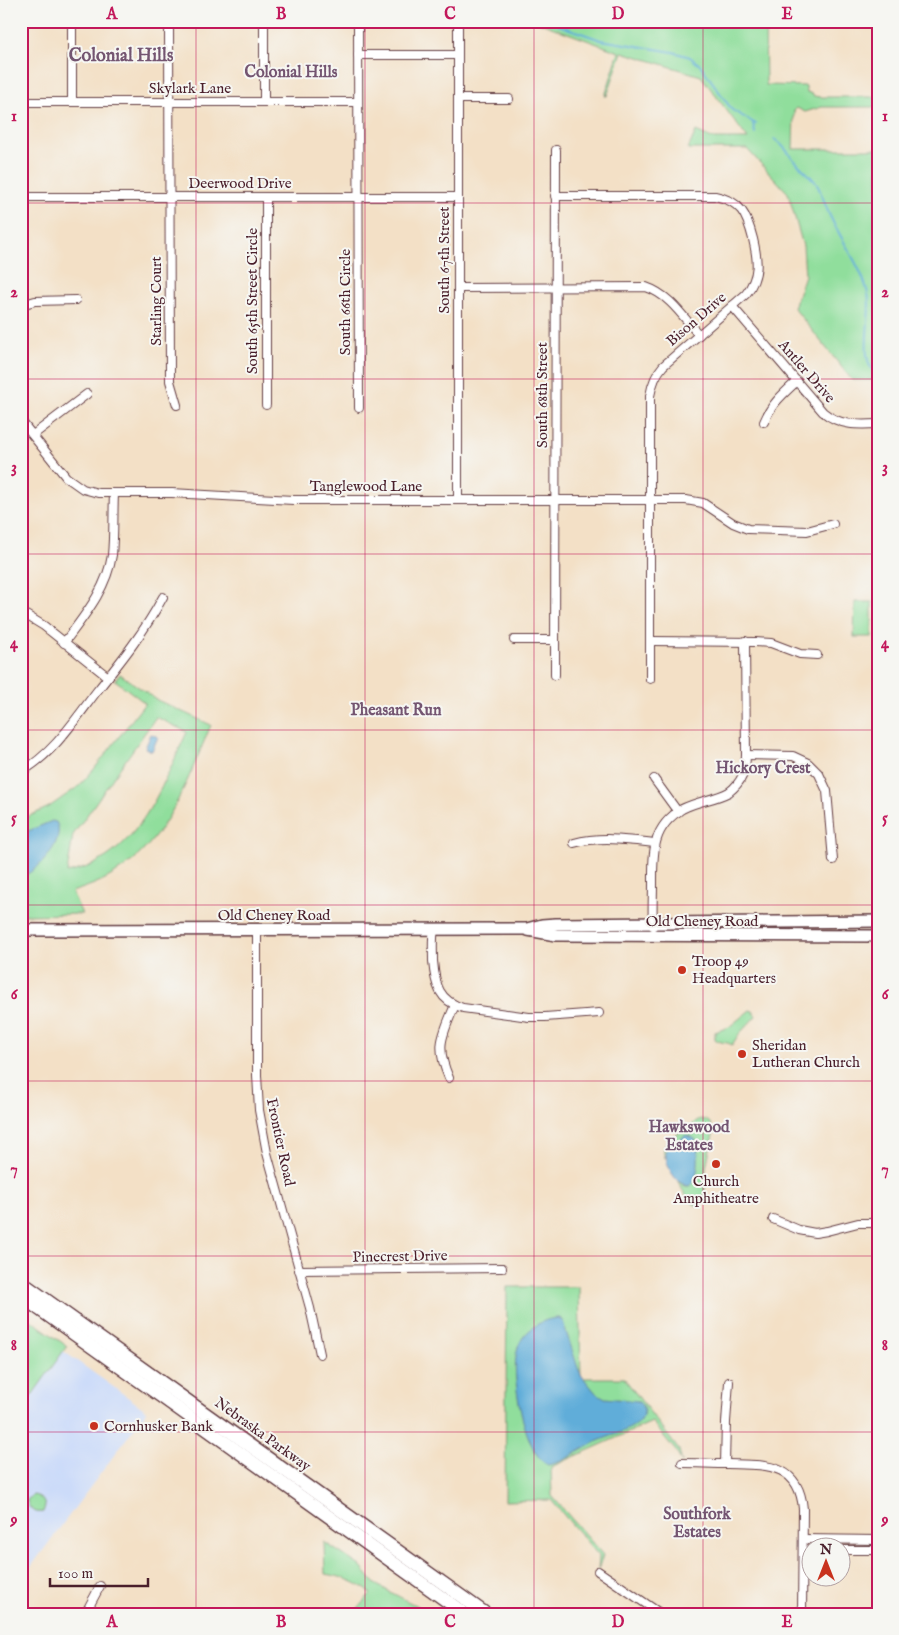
<svg xmlns="http://www.w3.org/2000/svg" width="899" height="1635" viewBox="0 0 899 1635" font-family="'IM FELL English',serif">
<style>
.built{fill:#ccdbf9}
.green{fill:#90de9c;stroke:#6d7e64;fill-rule:evenodd}
.water{fill:#60add9;stroke:#556682}
.lines{fill:none;stroke-linecap:round;stroke-linejoin:round}
.stream{stroke:#60add9;stroke-width:2}
.minor-casing{stroke:#633c42;stroke-width:10}
.secondary-casing{stroke:#633c42;stroke-width:14}
.primary-casing{stroke:#633c42;stroke-width:15}
.minor{stroke:#fff;stroke-width:8}
.secondary{stroke:#fff;stroke-width:11}
.primary{stroke:#fff;stroke-width:12}
.grid{fill:none;stroke:#c2185b;stroke-width:1;stroke-opacity:0.55}
.poi-dot{fill:#c8321e;stroke:#f6f6f2;stroke-width:2}
.labels{text-anchor:middle;stroke-width:4;stroke-linejoin:round;paint-order:stroke}
.street-label{font-size:15px;fill:#4a1f2b;stroke:#f6f6f2}
.poi-label{font-size:15px;fill:#4a1f2b;stroke:#f6f6f2;text-anchor:start}
.neighbourhood-label{font-size:16px;font-weight:bold;fill:#745571;stroke:#f6f6f2}
.quarter-label{font-size:18px;font-weight:bold;fill:#745571;stroke:#f6f6f2}
.neatline{fill:none;stroke:#c2185b;stroke-width:2}
.grid-label{font-size:16px;text-anchor:middle;font-weight:bold;fill:#c2185b}
</style>
<rect width="100%" height="100%" fill="#f6f6f2"/>
<filter id="ink" filterUnits="userSpaceOnUse"><feTurbulence type="fractalNoise" baseFrequency=".02" numOctaves="2"/><feDisplacementMap in="SourceGraphic" scale="10" xChannelSelector="R" yChannelSelector="G"/><feConvolveMatrix kernelMatrix="1 2 1 2 8 2 1 2 1" color-interpolation-filters="sRGB"/></filter>
<filter id="wash" filterUnits="userSpaceOnUse"><feTurbulence type="fractalNoise" baseFrequency=".0096" numOctaves="4" result="noise"/><feDisplacementMap in="SourceGraphic" scale="20" xChannelSelector="R" yChannelSelector="G"/><feGaussianBlur stdDeviation="1.12" result="paint"/><feColorMatrix in="noise" values="0 0 0 0 0 0 0 0 0 0 0 0 0 0 0 0 0 1.4 0 .05"/><feComposite in="paint" operator="in"/></filter>
<g filter="url(#wash)">
<rect width="100%" height="100%" fill="#f3e0c6"/>
<!-- built -->
<polygon class="built" points="21,1321 147,1411 21,1580"/>
<!-- green -->
<g class="green">
<polygon points="535,21 717,21 720,24 724,21 765,21 766,85 806,86 806,92 810,93 814,96 820,97 878,97 878,107 822,107 805,112 797,108 794,111 793,149 878,149 878,380 852,380 794,308 805,275 803,246 788,193 747,149 688,149 696,131 714,139 748,139 701,76 622,52 607,96 605,96 619,52"/>
<polygon points="855,602 872,602 872,637 854,637"/>
<path d="M120 674 157 700 211 725C188 778 167 843 114 874 101 882 87 887 72 892L82 914 21 915V820L49 807 79 786 95 768 145 703 115 680ZM156 717 187 732C160 790 137 859 67 873L73 835Z"/>
<path d="M750 1010 753 1011 756 1016 739 1034 732 1045C726 1041 720 1044 715 1039V1032L729 1027Z"/>
<path d="M701 1119 708 1121 711 1124 713 1135 706 1167 705 1190 702 1205C691 1210 682 1188 677 1180L685 1186H689L683 1137C676 1145 665 1145 665 1158 661 1148 667 1139 676 1134 680 1132 684 1131 688 1129 693 1125 694 1121 701 1119Z"/>
<polygon points="507,1287 579,1287 581,1378 624,1378 679,1450 682,1463 676,1451 652,1422 551,1467 552,1496 603,1555 598,1571 599,1556 551,1500 505,1501"/>
<polygon points="21,1313 67,1346 30,1398 21,1393"/>
<path d="M33 1495C40 1496 43 1499 45 1506L43 1512C34 1514 28 1508 27 1500Z"/>
<path d="M324 1542 360 1566 375 1584 417 1606 427 1614H353L371 1593C358 1583 342 1576 325 1574Z"/>
</g>
<!-- water -->
<g class="water">
<polygon points="151,734 158,737 152,751 145,748"/>
<path d="M52 821 56 822C67 839 38 873 21 876V834Z"/>
<path d="M686 1135 695 1139C700 1150 700 1180 689 1186 674 1184 664 1163 666 1149Z"/>
<path d="M560 1318 563 1322 578 1368 582 1376 595 1392 605 1398 638 1401C641 1404 643 1406 644 1411 645 1428 607 1436 594 1443 580 1450 565 1462 548 1465 524 1455 509 1370 518 1347 522 1336 529 1330 538 1324 545 1320 552 1318 560 1318Z"/>
</g>
<g class="lines">
<!-- stream -->
<g class="stream">
<polyline points="547,21 601,40 673,52 690,57 701,66 732,110 756,124"/>
<polyline points="753,123 755,133"/>
<path d="M774 139C783 144 788 153 795 161 802 169 810 175 816 183 823 194 825 207 831 218 842 241 863 270 868 294 873 313 857 365 877 373"/>
</g>
</g>
</g>
<g filter="url(#ink)">
<g class="lines">
<!-- minor casing -->
<g class="minor-casing">
<g id="minor">
<polyline points="169,21 170,381 177,405"/>
<polyline points="358,21 359,408"/>
<polyline points="358,55 458,55"/>
<polyline points="458,99 509,99"/>
<polyline points="21,102 358,102"/>
<polyline points="72,102 72,21"/>
<polyline points="264,102 264,21"/>
<path d="M555 196H715C741 201 747 215 753 239 758 260 760 276 746 294L663 366C655 375 652 384 650 396V679"/>
<polyline points="21,197 458,197"/>
<path d="M458 288 646 287C670 295 683 317 699 335"/>
<polyline points="21,305 35,301 76,300"/>
<path d="M732 306 823 412C840 426 857 425 878 424"/>
<polyline points="266,405 266,197"/>
<polyline points="21,421 66,477 83,489 98,493 172,493 293,500 686,500 703,503 733,523 748,529 807,531 833,524"/>
<path d="M764 422C771 404 783 394 797 381"/>
<polyline points="33,435 87,394"/>
<polyline points="458,500 458,21"/>
<polyline points="21,612 44,626 108,677"/>
<polyline points="514,640 555,640"/>
<polyline points="651,641 755,642 771,643 800,654 817,655"/>
<path d="M64 643C84 616 107 589 112 555 114 535 113 514 114 494"/>
<polyline points="555,675 556,150"/>
<polyline points="746,755 793,756 808,763 819,774 827,791 833,860"/>
<path d="M21 772C54 753 74 721 97 691 121 661 145 631 163 597"/>
<polyline points="654,779 678,812"/>
<path d="M574 843C601 836 628 840 655 843"/>
<path d="M653 926C652 912 653 898 653 883 653 852 652 827 682 809 697 801 714 800 729 792 742 782 746 771 746 755L745 641"/>
<path d="M434 929C432 940 433 950 433 961 435 985 439 1001 463 1008L529 1017H545L599 1013"/>
<polyline points="257,930 257,1075 259,1110 267,1153 310,1308 320,1354"/>
<path d="M449 1078C435 1046 442 1036 455 1005"/>
<polyline points="773,1219 799,1230 815,1233 827,1231 858,1223 878,1223"/>
<polyline points="299,1270 502,1268"/>
<path d="M682 1463C697 1463 712 1464 728 1464 764 1465 799 1462 803 1509L802 1614"/>
<polyline points="725,1464 726,1422 729,1382"/>
<polyline points="803,1539 878,1540"/>
<polyline points="842,1550 878,1550"/>
<polyline points="598,1571 661,1614"/>
<polyline points="85,1614 100,1586"/>
</g>
</g>
<!-- secondary casing -->
<g class="secondary-casing">
<g id="secondary">
<polyline points="21,930 527,929 542,925 556,924 878,921"/>
<polyline points="528,930 556,935 878,936"/>
</g>
</g>
<!-- primary casing -->
<g class="primary-casing">
<g id="primary">
<polyline points="21,1282 486,1614"/>
<polyline points="21,1296 465,1614"/>
</g>
</g>
<!-- minor -->
<use href="#minor" class="minor"/>
<!-- secondary -->
<use href="#secondary" class="secondary"/>
<!-- primary -->
<use href="#primary" class="primary"/>
</g>
</g>
<!-- grid -->
<path class="grid" d="M196 21V1614M365 21V1614M534 21V1614M703 21V1614M21 203H878M21 379H878M21 554H878M21 730H878M21 905H878M21 1081H878M21 1256H878M21 1432H878"/>
<!-- markers -->
<g class="poi-dot">
<circle cx="682" cy="970" r="5"/>
<circle cx="742" cy="1054" r="5"/>
<circle cx="716" cy="1164" r="5"/>
<circle cx="94" cy="1426" r="5"/>
</g>
<g class="labels">
<!-- street labels -->
<g class="street-label">
<text x="190" y="93">Skylark Lane</text>
<text x="240" y="188">Deerwood Drive</text>
<text transform="translate(444 260) rotate(-90)" y="5">South 67th Street</text>
<text transform="translate(156 301) rotate(-90)" y="5">Starling Court</text>
<text transform="translate(252 301) rotate(-90)" y="5">South 65th Street Circle</text>
<text transform="translate(345 302) rotate(-90)" y="5">South 66th Circle</text>
<text transform="translate(696 319) rotate(-41)" y="5">Bison Drive</text>
<text transform="translate(807 371) rotate(49)" y="5">Antler Drive</text>
<text transform="translate(542 395) rotate(-90)" y="5">South 68th Street</text>
<text x="366" y="491">Tanglewood Lane</text>
<text x="274" y="920">Old Cheney Road</text>
<text x="702" y="926">Old Cheney Road</text>
<text transform="translate(281 1142) rotate(78)" y="5">Frontier Road</text>
<text transform="translate(400 1256) rotate(-1)" y="5">Pinecrest Drive</text>
<text transform="translate(263 1434) rotate(36)" y="5">Nebraska Parkway</text>
</g>
<!-- poi labels -->
<g class="poi-label">
<text x="692" y="966">Troop 49<tspan x="692" dy="17">Headquarters</tspan></text>
<text x="752" y="1050">Sheridan<tspan x="752" dy="17">Lutheran Church</tspan></text>
<text x="716" y="1186" text-anchor="middle">Church<tspan x="716" dy="17">Amphitheatre</tspan></text>
<text x="104" y="1431">Cornhusker Bank</text>
</g>
<!-- neighbourhood labels -->
<g class="neighbourhood-label">
<text x="291" y="77">Colonial Hills</text>
<text x="396" y="715">Pheasant Run</text>
<text x="763" y="773">Hickory Crest</text>
<text x="689" y="1132">Hawkswood<tspan x="689" dy="18">Estates</tspan></text>
<text x="697" y="1519">Southfork<tspan x="697" dy="18">Estates</tspan></text>
</g>
<!-- quarter labels -->
<g class="quarter-label">
<text x="121" y="61">Colonial Hills</text>
</g>
</g>
<!-- margin -->
<rect width="899" height="1635" fill="none" stroke="#f6f6f2" stroke-width="55"/>
<!-- north arrow -->
<g transform="translate(826 1562)"><circle r="24" fill="#f6f6f2" stroke="#b1a0a2"/>
<path d="M0-4L9 19L0 12L-9 19Z" fill="#c8321e"/>
<text y="-8" font-size="14" font-weight="bold" text-anchor="middle" fill="#4a1f2b">N</text>
</g>
<!-- scale -->
<path d="M50 1578v8h98v-8" fill="none" stroke="#4a1f2b" stroke-width="2.5"/>
<text x="58" y="1578" font-size="15" fill="#4a1f2b" stroke="#f6f6f2" stroke-width="4" paint-order="stroke">100 m</text>
<rect x="28" y="28" width="844" height="1580" class="neatline"/>
<g class="grid-label">
<text x="112" y="19">A</text>
<text x="281" y="19">B</text>
<text x="450" y="19">C</text>
<text x="618" y="19">D</text>
<text x="787" y="19">E</text>
<text x="14" y="121">1</text>
<text x="885" y="121">1</text>
<text x="14" y="297">2</text>
<text x="885" y="297">2</text>
<text x="14" y="472">3</text>
<text x="885" y="472">3</text>
<text x="14" y="648">4</text>
<text x="885" y="648">4</text>
<text x="14" y="823">5</text>
<text x="885" y="823">5</text>
<text x="14" y="999">6</text>
<text x="885" y="999">6</text>
<text x="14" y="1174">7</text>
<text x="885" y="1174">7</text>
<text x="14" y="1350">8</text>
<text x="885" y="1350">8</text>
<text x="14" y="1525">9</text>
<text x="885" y="1525">9</text>
<text x="112" y="1627">A</text>
<text x="281" y="1627">B</text>
<text x="450" y="1627">C</text>
<text x="618" y="1627">D</text>
<text x="787" y="1627">E</text>
</g>
</svg>
